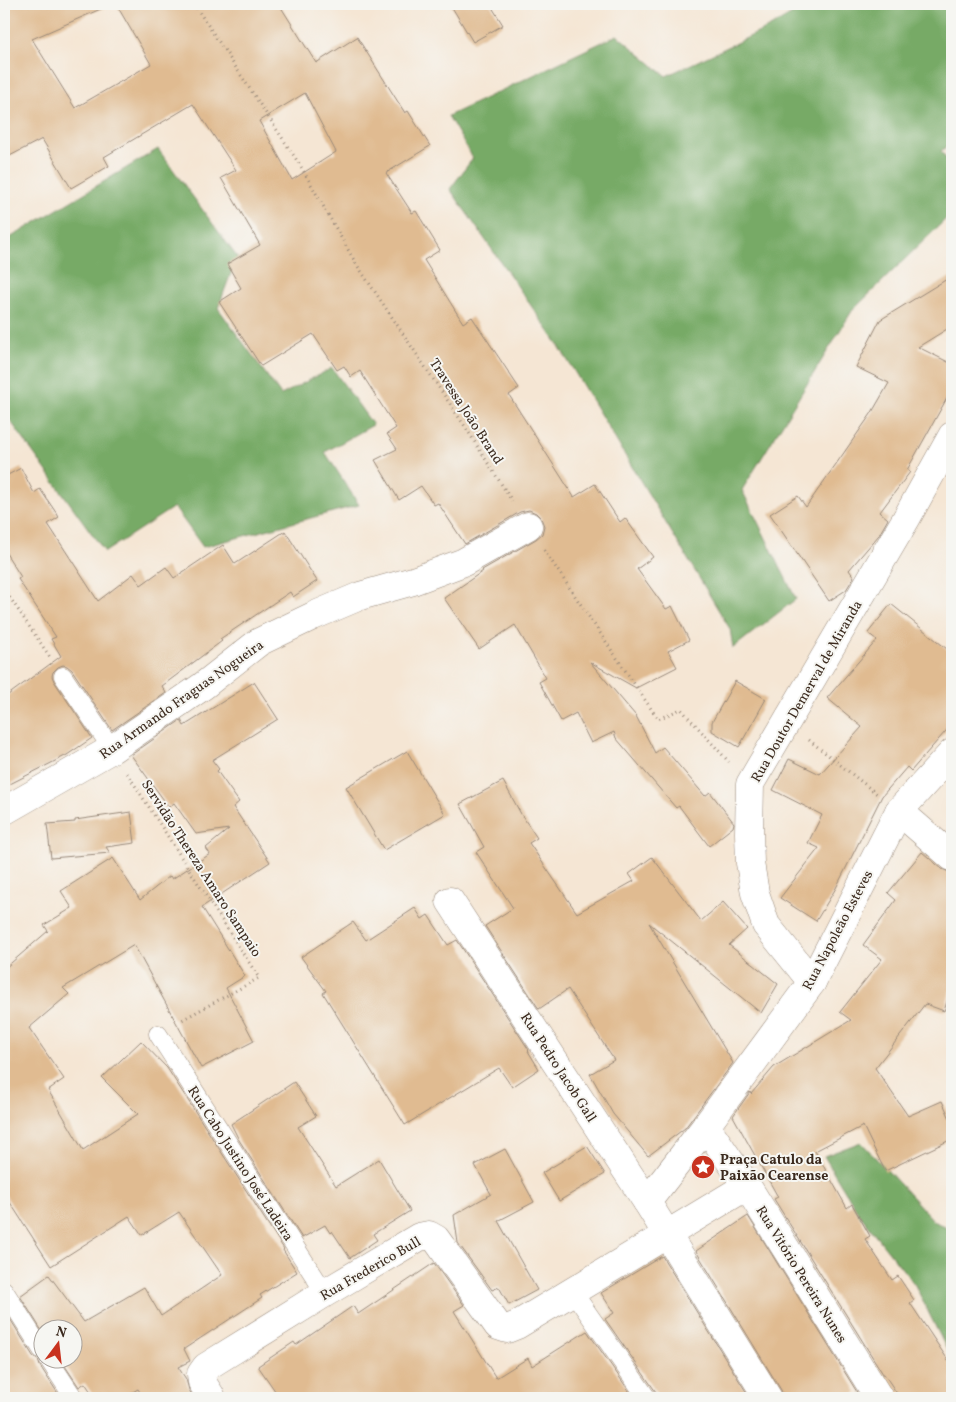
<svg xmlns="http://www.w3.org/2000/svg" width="956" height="1402" viewBox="0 0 956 1402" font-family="Vollkorn,serif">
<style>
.forest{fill:#7a6;stroke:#596a42}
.building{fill:#e0bb91;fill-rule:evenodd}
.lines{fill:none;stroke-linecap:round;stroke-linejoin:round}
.service-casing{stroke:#988879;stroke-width:19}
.minor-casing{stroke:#988879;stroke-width:29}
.path{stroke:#988879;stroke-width:3;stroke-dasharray:1 4;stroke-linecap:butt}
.service{stroke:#fff;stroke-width:18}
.minor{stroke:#fff;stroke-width:28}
.labels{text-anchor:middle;stroke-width:4;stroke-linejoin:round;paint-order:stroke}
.street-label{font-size:14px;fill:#3b2a1e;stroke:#f6f6f2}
.poi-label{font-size:14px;font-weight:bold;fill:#3b2a1e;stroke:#f6f6f2;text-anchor:start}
</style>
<rect width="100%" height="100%" fill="#f6f6f2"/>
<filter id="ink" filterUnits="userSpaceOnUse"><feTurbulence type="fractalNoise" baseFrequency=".02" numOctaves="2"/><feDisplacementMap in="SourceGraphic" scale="10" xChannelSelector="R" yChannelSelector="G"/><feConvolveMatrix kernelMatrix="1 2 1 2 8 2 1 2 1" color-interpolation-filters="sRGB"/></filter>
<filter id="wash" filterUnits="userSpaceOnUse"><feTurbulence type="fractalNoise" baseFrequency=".0096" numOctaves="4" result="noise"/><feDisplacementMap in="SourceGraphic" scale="20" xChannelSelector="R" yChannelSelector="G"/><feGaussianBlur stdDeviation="1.12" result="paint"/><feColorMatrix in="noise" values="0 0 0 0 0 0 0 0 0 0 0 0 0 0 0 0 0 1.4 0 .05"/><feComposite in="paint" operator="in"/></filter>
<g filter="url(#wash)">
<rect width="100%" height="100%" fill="#f5e6d4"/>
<!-- forest -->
<g class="forest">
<polygon points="809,4 952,4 952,142 941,151 952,167 952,213 852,311 742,490 796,599 733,648 730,629 559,346 450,189 473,158 448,116 617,35 666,76 770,27"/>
<polygon points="158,149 237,257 218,308 281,395 332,368 373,425 325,452 359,505 203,547 174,507 105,552 4,412 4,234 8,239"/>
<polygon points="861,1142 934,1221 952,1231 952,1360 915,1285 859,1214 824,1156"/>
</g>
<g id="blocks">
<!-- building -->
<g class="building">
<path d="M4 4H112L32 39 75 108 151 64 116 4H279L316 63 357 37 405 113 408 111 430 146 386 173 412 213 416 211 440 250 424 260 463 323 472 317 519 388 509 395 574 497 595 484 620 522 625 518 653 557 637 569 666 609 672 606 689 640 668 651 677 667 636 688 590 662 636 716 655 753 663 747 705 796 710 792 734 823 733 827 709 846 679 806 676 808 616 738 614 732 591 743 576 713 561 721 539 682 546 678 515 625 479 649 444 598 483 571 482 570 536 539 542 534 544 526 541 518 536 513 529 510 520 512 465 544 438 503 434 505 421 486 399 500 375 460 397 449 387 434 396 428 360 371 351 377 344 366 337 370 313 334 261 366 219 302 241 288 227 264 260 245 221 178 236 170 193 104 104 157 109 166 71 188 42 139 4 159ZM305 93 336 152 292 180 259 121Z"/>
<polygon points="450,4 490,4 503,25 473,42"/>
<polygon points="952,276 952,326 918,347 952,364 952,389 907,470 910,472 880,512 888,519 879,535 849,570 854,577 846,590 829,601 770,514 798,496 806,507 871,414 889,383 856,367 880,320"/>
<polygon points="21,468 34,493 40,489 59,517 48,524 98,601 133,574 141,585 166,567 174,578 223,545 235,564 285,531 317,581 293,597 290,592 220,639 222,641 162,686 166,693 112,730 72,670 67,666 63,665 58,667 53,672 52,676 54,681 92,738 67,755 4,787 4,698 61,656 51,639 56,637 18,579 21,577 4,550 4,477"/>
<polygon points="891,604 952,653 952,724 911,771 907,767 882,796 836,888 816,921 780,898 819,848 808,843 822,815 773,790 789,759 820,774 862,727 827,698 877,640 868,633"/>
<polygon points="735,681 766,699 739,747 712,731 712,722"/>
<polygon points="254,682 278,719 212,760 219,769 217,771 239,802 233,807 270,862 202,907 245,976 226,988 254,1041 201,1068 134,945 63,988 69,994 29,1028 64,1079 48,1090 83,1150 138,1114 102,1078 141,1041 167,1068 284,1249 283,1250 297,1272 260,1295 262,1298 184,1349 190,1361 178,1367 186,1379 189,1390 194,1398 144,1398 138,1389 122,1398 95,1398 85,1383 79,1387 61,1360 72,1360 72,1330 42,1330 42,1331 20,1296 49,1275 84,1322 144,1287 161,1316 222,1275 179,1212 142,1235 129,1216 51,1266 4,1193 4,969 48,931 44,925 72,908 61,891 113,858 140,900 170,876 172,879 210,854 206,848 229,829 196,834 174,803 169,807 131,755 181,720 184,726"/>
<polygon points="407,751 445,814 384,850 346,787"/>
<polygon points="503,781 521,814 537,838 529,843 577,913 634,881 629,874 652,857 701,921 723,902 747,929 729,945 778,984 761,1013 649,923 733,1063 685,1128 648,1156 613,1114 590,1074 614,1060 568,989 539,1009 485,926 513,908 476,852 484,847 460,804"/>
<polygon points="131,812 135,843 106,847 110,853 51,858 47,824 75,822 75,820"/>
<polygon points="922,852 942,869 949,872 952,872 952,986 944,1011 925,1004 875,1068 908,1116 942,1101 952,1123 952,1139 885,1171 863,1126 815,1151 847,1208 852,1204 870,1236 865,1239 892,1280 898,1276 914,1300 910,1303 952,1366 952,1398 900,1398 884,1374 883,1374 774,1199 778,1197 733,1116 750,1092 751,1094 774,1067 851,1020 840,1012 882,959 863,945 896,900 888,893"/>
<polygon points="415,908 422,919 428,915 448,945 457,940 529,1050 528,1051 539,1069 512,1087 499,1068 405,1125 323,993 326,991 301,957 353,922 366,940"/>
<polygon points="294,1082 316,1116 298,1127 336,1186 379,1159 410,1211 373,1234 377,1240 350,1258 332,1231 330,1233 325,1225 302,1238 239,1140 231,1124"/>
<polygon points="587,1146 605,1174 559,1201 542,1173"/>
<polygon points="505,1149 534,1202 498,1221 537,1290 509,1305 499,1287 492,1290 458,1243 454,1215 491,1194 475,1165"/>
<polygon points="748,1216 857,1392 848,1398 784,1398 781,1390 696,1251"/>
<polygon points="662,1256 750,1398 657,1398 656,1392 605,1319 614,1313 601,1293"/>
<polygon points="434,1263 464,1305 454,1311 496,1378 528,1358 532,1366 587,1331 634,1398 280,1398 258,1366 294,1342 296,1345 353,1306 358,1314"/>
<polygon points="4,1309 33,1356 38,1360 40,1366 61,1398 4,1398"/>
</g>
</g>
</g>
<g filter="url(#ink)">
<use href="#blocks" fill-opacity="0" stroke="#988879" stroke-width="1"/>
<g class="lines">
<!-- service casing -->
<g class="service-casing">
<g id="service">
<polyline points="63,676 112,749"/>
<polyline points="158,1034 325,1293"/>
<polyline points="4,1290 42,1350"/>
<polyline points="573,1292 647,1398"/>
<polyline points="49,1360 74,1398"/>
</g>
</g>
<!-- minor casing -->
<g class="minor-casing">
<g id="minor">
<polyline points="4,811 112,749 203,686 259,642 313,616 360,596 413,581 464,562 528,526"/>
<polyline points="899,811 952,857"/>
<polyline points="450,901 647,1202 768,1398"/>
<polyline points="812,982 766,925 755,893 750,863 749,833 750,784 906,519 952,436"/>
<polyline points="706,1126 747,1186 879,1398"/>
<polyline points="647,1202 706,1126 812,982 899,811 952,753"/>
<polyline points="212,1398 202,1382 201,1374 206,1367 325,1293 419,1237 429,1235 436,1239 498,1326 507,1329 517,1325 747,1186"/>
</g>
</g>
<!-- path -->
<g class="path">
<polyline points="194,4 300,165 355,262 464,425 512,501"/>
<polyline points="544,550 658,719 681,709 729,762"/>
<polyline points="4,589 50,657"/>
<polyline points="809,740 877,794"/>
<polyline points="127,773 259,978 180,1021"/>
</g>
<!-- service -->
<use href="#service" class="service"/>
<!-- minor -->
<use href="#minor" class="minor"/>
</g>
</g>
<!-- icons -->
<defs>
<g id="sight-disc" transform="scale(1.25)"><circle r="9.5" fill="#c8321e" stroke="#f6f6f2"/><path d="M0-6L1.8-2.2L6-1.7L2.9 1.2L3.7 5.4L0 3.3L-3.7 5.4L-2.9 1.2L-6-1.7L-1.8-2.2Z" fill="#fff"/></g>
</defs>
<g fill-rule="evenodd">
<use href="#sight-disc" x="703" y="1167"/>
</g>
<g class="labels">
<!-- street labels -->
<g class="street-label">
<text transform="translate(467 411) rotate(57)" y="5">Travessa João Brand</text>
<text transform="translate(806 691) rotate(-60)" y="5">Rua Doutor Demerval de Miranda</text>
<text transform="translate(181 699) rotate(-35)" y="5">Rua Armando Fraguas Nogueira</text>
<text transform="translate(202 868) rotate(57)" y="5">Servidão Thereza Amaro Sampaio</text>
<text transform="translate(837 930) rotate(-62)" y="5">Rua Napoleão Esteves</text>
<text transform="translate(559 1067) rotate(57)" y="5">Rua Pedro Jacob Gall</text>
<text transform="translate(241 1163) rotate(57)" y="5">Rua Cabo Justino José Ladeira</text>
<text transform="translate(370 1268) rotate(-30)" y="5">Rua Frederico Bull</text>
<text transform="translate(802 1274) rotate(58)" y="5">Rua Vitório Pereira Nunes</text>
</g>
<!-- poi labels -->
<g class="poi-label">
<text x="720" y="1164">Praça Catulo da<tspan x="720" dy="16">Paixão Cearense</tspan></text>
</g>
</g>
<!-- margin -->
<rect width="956" height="1402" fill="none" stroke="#f6f6f2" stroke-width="20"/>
<!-- north arrow -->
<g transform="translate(58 1344) rotate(15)"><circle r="24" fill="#f6f6f2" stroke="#aba49d"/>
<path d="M0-4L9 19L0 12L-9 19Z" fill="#c8321e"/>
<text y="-8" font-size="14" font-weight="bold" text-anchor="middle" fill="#3b2a1e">N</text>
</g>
</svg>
